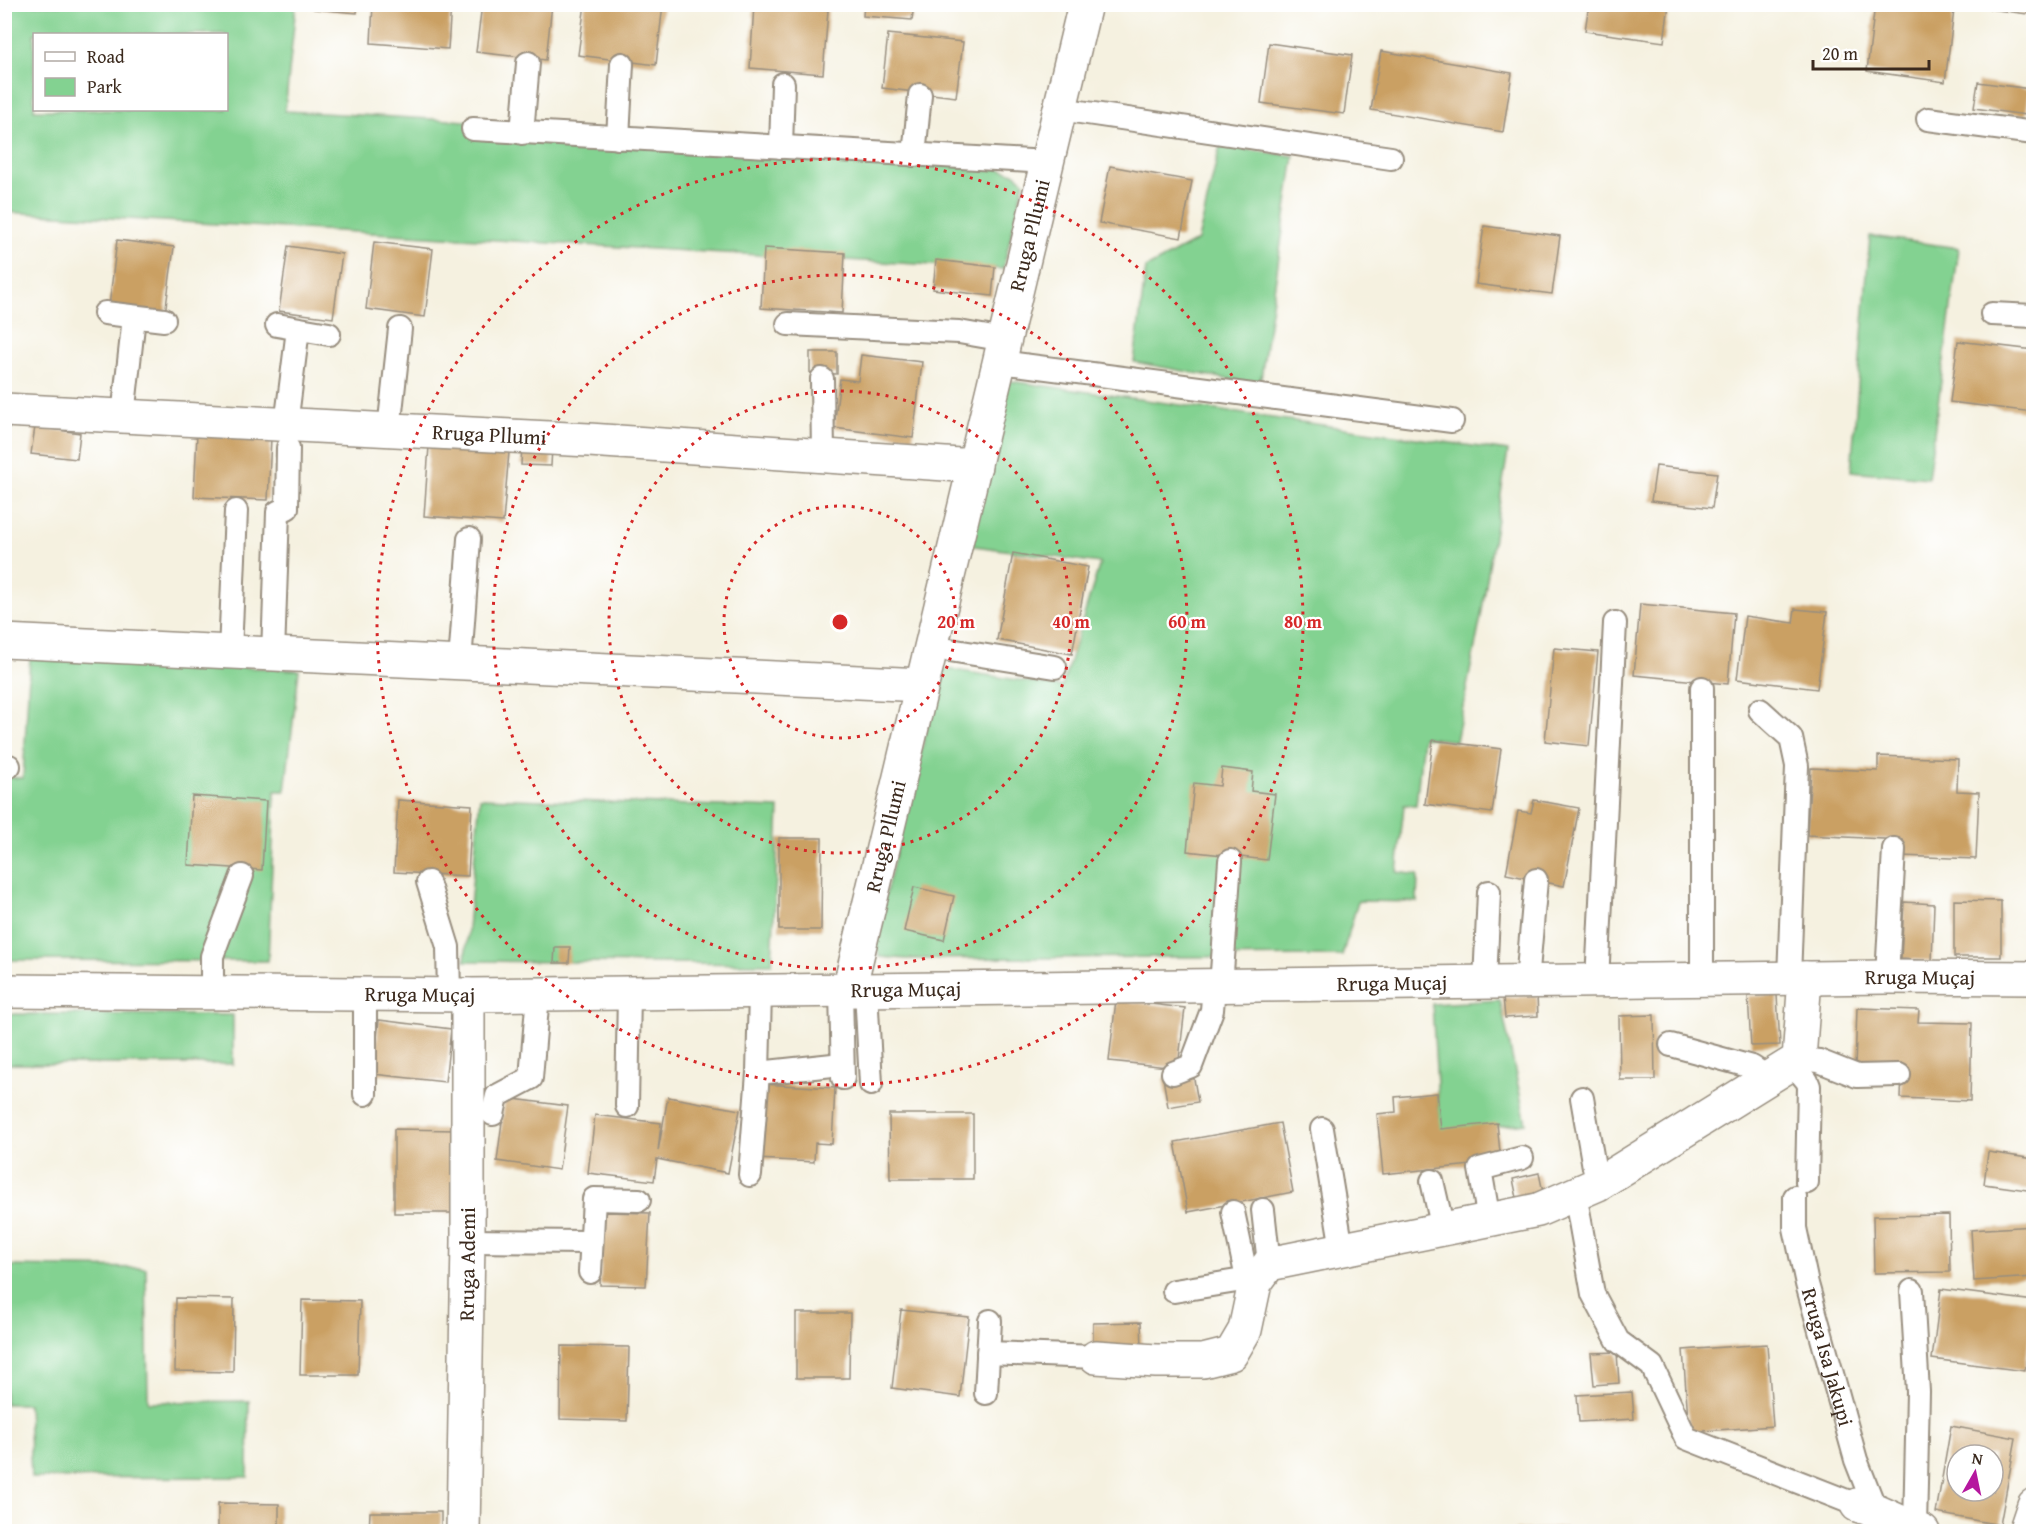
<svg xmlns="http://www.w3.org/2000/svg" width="2038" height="1536" viewBox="0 0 2038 1536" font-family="'Gentium Book Plus',serif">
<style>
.green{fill:#83d291;stroke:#5f7e58;stroke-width:1.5;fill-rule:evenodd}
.building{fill:#caa064;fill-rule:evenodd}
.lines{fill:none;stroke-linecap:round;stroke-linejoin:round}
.service-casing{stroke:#988e7f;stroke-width:26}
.minor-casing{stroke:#988e7f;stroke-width:36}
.tertiary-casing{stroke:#988e7f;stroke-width:36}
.service{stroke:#fff;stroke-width:22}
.minor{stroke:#fff;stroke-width:33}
.tertiary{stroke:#fff;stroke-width:33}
.ring{fill:none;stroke:#d62828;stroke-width:3;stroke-dasharray:3 6}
.labels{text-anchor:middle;stroke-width:4.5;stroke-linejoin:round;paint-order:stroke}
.street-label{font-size:21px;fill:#3b2a1e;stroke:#fff}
.centre{fill:#d62828;stroke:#fff;stroke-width:3}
.ring-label{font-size:18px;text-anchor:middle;font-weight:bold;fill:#d62828;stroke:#fff;stroke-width:4.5;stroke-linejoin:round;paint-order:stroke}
</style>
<rect width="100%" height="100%" fill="#fff"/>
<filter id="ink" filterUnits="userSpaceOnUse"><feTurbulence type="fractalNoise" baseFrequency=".0167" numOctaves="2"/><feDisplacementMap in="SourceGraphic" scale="12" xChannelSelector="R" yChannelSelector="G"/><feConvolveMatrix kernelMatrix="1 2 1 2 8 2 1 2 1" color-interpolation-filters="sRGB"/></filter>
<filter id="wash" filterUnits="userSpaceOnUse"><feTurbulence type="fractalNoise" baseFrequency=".008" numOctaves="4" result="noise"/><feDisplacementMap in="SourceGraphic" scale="24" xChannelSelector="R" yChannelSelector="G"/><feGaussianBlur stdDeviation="1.35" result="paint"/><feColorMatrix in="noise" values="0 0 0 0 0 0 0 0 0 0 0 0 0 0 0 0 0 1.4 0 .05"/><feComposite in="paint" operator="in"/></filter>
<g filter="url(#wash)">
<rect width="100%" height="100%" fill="#f5f1e0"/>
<!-- green -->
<g class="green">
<path d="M4 5H296L285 111 468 121 999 169 1014 173 1024 181 1003 269 5 212ZM34 34H226V110H34Z"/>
<polygon points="1220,146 1294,156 1260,385 1134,362 1146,268 1198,240"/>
<polygon points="1870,236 1959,248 1928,478 1851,471"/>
<polygon points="1003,380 1508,451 1480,622 1456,741 1423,737 1416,805 1404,805 1397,872 1418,875 1417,902 1358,901 1342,956 907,959 880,957 874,941 942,668 1062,687 1100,563 968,545"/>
<polygon points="30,657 299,670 285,791 275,791 268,961 5,960 5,777 23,778"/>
<polygon points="480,798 779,808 772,964 465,961"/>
<polygon points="1500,1000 1526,1123 1440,1133 1432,1004"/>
<polygon points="5,1014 233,1015 233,1064 5,1064"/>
<polygon points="5,1266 146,1268 148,1402 249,1401 248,1477 31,1478 28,1404 5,1404"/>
</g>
<g id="blocks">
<!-- building -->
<g class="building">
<polygon points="314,4 358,4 357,13 314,9"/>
<polygon points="373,4 451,4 448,49 371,43"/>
<polygon points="482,4 552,4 546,60 476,52"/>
<polygon points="585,4 663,4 656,65 578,55"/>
<polygon points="864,4 914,4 912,20 863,16"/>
<polygon points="1589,4 1669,4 1664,42 1585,31"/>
<polygon points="1875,4 1911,4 1954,10 1945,82 1867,71"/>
<polygon points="1991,4 2028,4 2027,14 1990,9"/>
<polygon points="754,5 828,10 823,74 750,68"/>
<polygon points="888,34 963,42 956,97 882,88"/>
<polygon points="1269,43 1352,55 1344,114 1261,103"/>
<polygon points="1381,51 1512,73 1503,132 1371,110"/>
<polygon points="1978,82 2030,89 2026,115 1974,108"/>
<polygon points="1110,166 1192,181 1181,238 1099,223"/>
<polygon points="1484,226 1560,236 1552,294 1476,284"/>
<polygon points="117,240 174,247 165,314 109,307"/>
<polygon points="374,242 433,249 425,317 366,309"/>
<polygon points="288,246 342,254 333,318 279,311"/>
<polygon points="764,248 845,253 842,313 761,308"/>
<polygon points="936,260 995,267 992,296 933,289"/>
<polygon points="1958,341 2034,350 2033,412 1950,402"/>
<polygon points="810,352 837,352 837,374 810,373"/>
<polygon points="861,355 922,362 913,438 834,428 840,379 858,381"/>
<polygon points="35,427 80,433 77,459 31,454"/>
<polygon points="197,434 271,438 268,500 194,497"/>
<polygon points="522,445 552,447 551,466 521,465"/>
<polygon points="429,446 509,452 503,522 424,516"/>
<polygon points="1656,466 1717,473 1712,508 1651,501"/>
<polygon points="1013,553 1088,567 1072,654 997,640"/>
<polygon points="1640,604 1734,613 1728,684 1634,675"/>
<polygon points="1795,609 1827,612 1817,689 1737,679 1745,616 1793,623"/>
<polygon points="1554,648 1598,652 1589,746 1545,741"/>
<polygon points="1433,740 1501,749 1492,813 1425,804"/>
<polygon points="1878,756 1958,759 1957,791 1979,792 1976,859 1902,856 1903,840 1807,835 1811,768 1878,771"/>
<polygon points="1222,768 1253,772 1251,791 1275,794 1267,860 1187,851 1194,783 1220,786"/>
<polygon points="192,796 266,801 262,870 188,865"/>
<polygon points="398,800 472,805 468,876 394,872"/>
<polygon points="1534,800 1579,808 1564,886 1506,874 1518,811 1531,813"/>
<polygon points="779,838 822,838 821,930 779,930"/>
<polygon points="914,887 954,896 944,940 904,931"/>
<polygon points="1954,900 2001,901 2001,957 1954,957"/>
<polygon points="1904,902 1934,904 1932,961 1901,959"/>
<polygon points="555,947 570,947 569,963 554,963"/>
<polygon points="1777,995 1780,1045 1751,1046 1748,996"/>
<polygon points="1537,996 1538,1016 1505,1018 1503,997"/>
<polygon points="1116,1000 1185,1008 1178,1068 1109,1061"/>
<polygon points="1857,1008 1919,1010 1918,1022 1972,1023 1970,1101 1901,1098 1902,1068 1855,1068"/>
<polygon points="1654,1015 1655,1080 1620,1080 1619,1016"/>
<polygon points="379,1020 451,1029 445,1082 373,1074"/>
<polygon points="1193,1073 1198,1102 1168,1107 1163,1078"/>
<polygon points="761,1084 835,1088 832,1144 815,1143 814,1162 757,1159"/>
<polygon points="1437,1093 1441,1129 1497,1123 1501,1162 1383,1174 1377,1114 1396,1112 1395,1097"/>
<polygon points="668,1097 740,1110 728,1173 657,1159 654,1181 588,1173 595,1115 661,1123 658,1151"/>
<polygon points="505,1098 568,1106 559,1170 497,1161"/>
<polygon points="889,1114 973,1114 973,1179 890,1179"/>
<polygon points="1280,1123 1293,1192 1188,1212 1175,1142"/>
<polygon points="394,1129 457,1130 457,1213 394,1213"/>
<polygon points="1988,1152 2034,1159 2034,1191 1984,1184"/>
<polygon points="1539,1173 1544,1197 1518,1203 1513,1179"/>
<polygon points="603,1212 650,1213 646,1286 600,1285"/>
<polygon points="1949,1215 1950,1272 1874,1273 1873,1216"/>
<polygon points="2034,1226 2034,1277 1974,1281 1971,1230"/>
<polygon points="1941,1289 2034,1301 2025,1371 1932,1359"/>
<polygon points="176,1298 234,1299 233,1372 175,1371"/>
<polygon points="302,1300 360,1301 358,1375 300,1375"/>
<polygon points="901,1310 969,1317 960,1397 892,1388"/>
<polygon points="796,1313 850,1313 849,1378 796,1378"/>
<polygon points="1141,1322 1142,1347 1093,1348 1093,1323"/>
<polygon points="1767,1344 1773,1426 1689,1432 1683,1350"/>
<polygon points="561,1346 629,1347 627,1421 560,1419"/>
<polygon points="1617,1352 1619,1383 1594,1385 1591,1353"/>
<polygon points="1632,1392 1634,1419 1579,1422 1577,1395"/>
<path d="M1951 1426 2016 1438 2000 1525 1936 1513ZM1957 1455H1993V1491H1957Z"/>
<polygon points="218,1503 279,1504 279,1532 218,1532"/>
<polygon points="370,1512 441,1512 441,1532 369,1532"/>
<polygon points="1566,1527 1566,1532 1515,1532 1515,1530"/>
</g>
</g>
</g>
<g filter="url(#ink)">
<use href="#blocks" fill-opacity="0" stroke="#988e7f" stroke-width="1.5"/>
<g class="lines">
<!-- service casing -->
<g class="service-casing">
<g id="service">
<polyline points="1060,109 1391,158"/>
<polyline points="1928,119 2034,133"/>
<polyline points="473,129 1047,162"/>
<polyline points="522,133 528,63"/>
<polyline points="618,138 622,64"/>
<polyline points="781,147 783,84"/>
<polyline points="914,155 920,95"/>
<polyline points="105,313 164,320"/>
<polyline points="1992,314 2034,316"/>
<polyline points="788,324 959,332 1005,340"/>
<polyline points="277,325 329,334"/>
<polyline points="1000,362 1452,421"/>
<polyline points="822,379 823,455"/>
<polyline points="123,416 134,317"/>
<polyline points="286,425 298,329"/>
<polyline points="389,430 400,329"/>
<polyline points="931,647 1055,667"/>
<polyline points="230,652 236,511"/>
<polyline points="273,654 278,512 287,508 288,448"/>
<polyline points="460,663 469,539"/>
<polyline points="1760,710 1791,738 1797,766 1789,978"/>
<polyline points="4,766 9,766"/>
<polyline points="428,882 448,947 449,995"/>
<polyline points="1887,977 1894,849"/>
<polyline points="1702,979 1702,688"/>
<polyline points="1597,981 1615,623"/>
<polyline points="1485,982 1489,892"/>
<polyline points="1527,982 1536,880"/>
<polyline points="1221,986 1230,861"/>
<polyline points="866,990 871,1084"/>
<polyline points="841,991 843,1078"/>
<polyline points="212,993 212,956 242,876"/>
<polyline points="1671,1045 1752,1067 1770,1079"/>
<polyline points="1799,1059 1819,1061 1857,1076 1899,1075"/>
<polyline points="1792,1063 1807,1081 1809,1086 1807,1182"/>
<polyline points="758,1073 842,1064"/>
<polyline points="1173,1073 1191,1066 1212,1010 1214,986"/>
<polyline points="365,1094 365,994"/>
<polyline points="1582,1098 1594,1167 1604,1181"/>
<polyline points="627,1106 629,993"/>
<polyline points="493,1114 497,1096 531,1078 538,994"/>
<polyline points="1322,1129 1342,1249"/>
<polyline points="750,1175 758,1073 760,992"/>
<polyline points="1432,1181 1443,1229"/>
<polyline points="1571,1196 1578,1210 1593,1294 1618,1341 1652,1366 1686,1438 1857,1505"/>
<path id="s1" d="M1795 1197V1228L1807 1284 1856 1460 1876 1511"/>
<polyline points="1263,1210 1269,1264"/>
<polyline points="1233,1212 1245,1269 1258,1279"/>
<polyline points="1491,1219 1487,1209 1480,1169 1522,1158"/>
<polyline points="468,1241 591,1242"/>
<polyline points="590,1272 594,1199 639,1200"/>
<polyline points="1174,1291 1237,1281 1255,1283"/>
<polyline points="1912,1291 1918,1392 1915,1528"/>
<polyline points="988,1353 1096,1357"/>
<polyline points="986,1393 990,1321"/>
</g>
</g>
<!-- minor casing -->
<g class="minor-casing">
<g id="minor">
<path id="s2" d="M4 410 589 440 975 466"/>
<polyline points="4,641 922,685"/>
<path id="s3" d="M849 990 1085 4"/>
<polyline points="1096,1357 1156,1361 1203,1361 1231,1354 1245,1330 1255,1283 1269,1264 1538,1210 1598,1184 1799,1059 1805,978"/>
<polyline points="1857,1505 1876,1511 1923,1532"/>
<path id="s4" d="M463 1532 468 1241V995"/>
</g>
</g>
<!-- tertiary casing -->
<g class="tertiary-casing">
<g id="tertiary">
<path id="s5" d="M4 991 468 995 1887 977 2034 978"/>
<polyline points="2025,1532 2034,1505"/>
</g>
</g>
<!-- service -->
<use href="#service" class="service"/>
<!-- minor -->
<use href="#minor" class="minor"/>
<!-- tertiary -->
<use href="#tertiary" class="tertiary"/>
</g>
</g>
<!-- distance rings -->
<g class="ring">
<circle cx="840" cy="622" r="116"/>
<circle cx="840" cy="622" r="231"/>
<circle cx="840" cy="622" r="347"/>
<circle cx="840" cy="622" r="463"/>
</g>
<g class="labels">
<!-- street labels -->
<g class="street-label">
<text dy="7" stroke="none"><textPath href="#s3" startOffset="776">Rruga Pllumi</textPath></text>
<text dy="7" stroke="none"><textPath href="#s2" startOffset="486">Rruga Pllumi</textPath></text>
<text dy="7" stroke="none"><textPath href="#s3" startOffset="158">Rruga Pllumi</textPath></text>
<text dy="7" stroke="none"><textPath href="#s5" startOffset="1916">Rruga Muçaj</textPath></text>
<text dy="7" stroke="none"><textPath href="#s5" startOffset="1388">Rruga Muçaj</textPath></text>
<text dy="7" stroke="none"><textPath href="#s5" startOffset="902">Rruga Muçaj</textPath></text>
<text dy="7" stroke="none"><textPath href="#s5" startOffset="416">Rruga Muçaj</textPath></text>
<text dy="7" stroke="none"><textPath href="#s4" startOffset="268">Rruga Ademi</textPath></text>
<text dy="7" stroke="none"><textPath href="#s1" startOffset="164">Rruga Isa Jakupi</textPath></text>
</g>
</g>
<circle cx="840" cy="622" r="9" class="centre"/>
<g class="ring-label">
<text x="956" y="628">20 m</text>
<text x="1071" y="628">40 m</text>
<text x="1187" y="628">60 m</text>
<text x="1303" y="628">80 m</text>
</g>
<!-- margin -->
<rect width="2038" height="1536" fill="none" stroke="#fff" stroke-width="24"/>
<!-- legend -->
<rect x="33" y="33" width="195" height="78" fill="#ffffff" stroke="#b1aaa5" stroke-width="1.5"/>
<rect x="45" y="52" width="30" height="9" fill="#ffffff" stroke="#b1aaa5" stroke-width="1.5"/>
<text x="87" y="63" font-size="18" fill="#3b2a1e">Road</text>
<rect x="45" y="78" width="30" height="18" fill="#83d291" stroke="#b1aaa5" stroke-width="1.5"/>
<text x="87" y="93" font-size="18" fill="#3b2a1e">Park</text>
<!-- north arrow -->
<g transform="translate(1975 1473) rotate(9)"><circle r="28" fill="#ffffff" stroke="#b1aaa5" stroke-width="1.5"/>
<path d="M0-4.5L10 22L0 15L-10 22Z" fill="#b5179e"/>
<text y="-9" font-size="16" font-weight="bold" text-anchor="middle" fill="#3b2a1e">N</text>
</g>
<!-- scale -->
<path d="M1813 60v9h116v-9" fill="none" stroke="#3b2a1e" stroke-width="3"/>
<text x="1822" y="60" font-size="18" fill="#3b2a1e" stroke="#ffffff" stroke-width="4.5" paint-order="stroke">20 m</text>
</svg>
